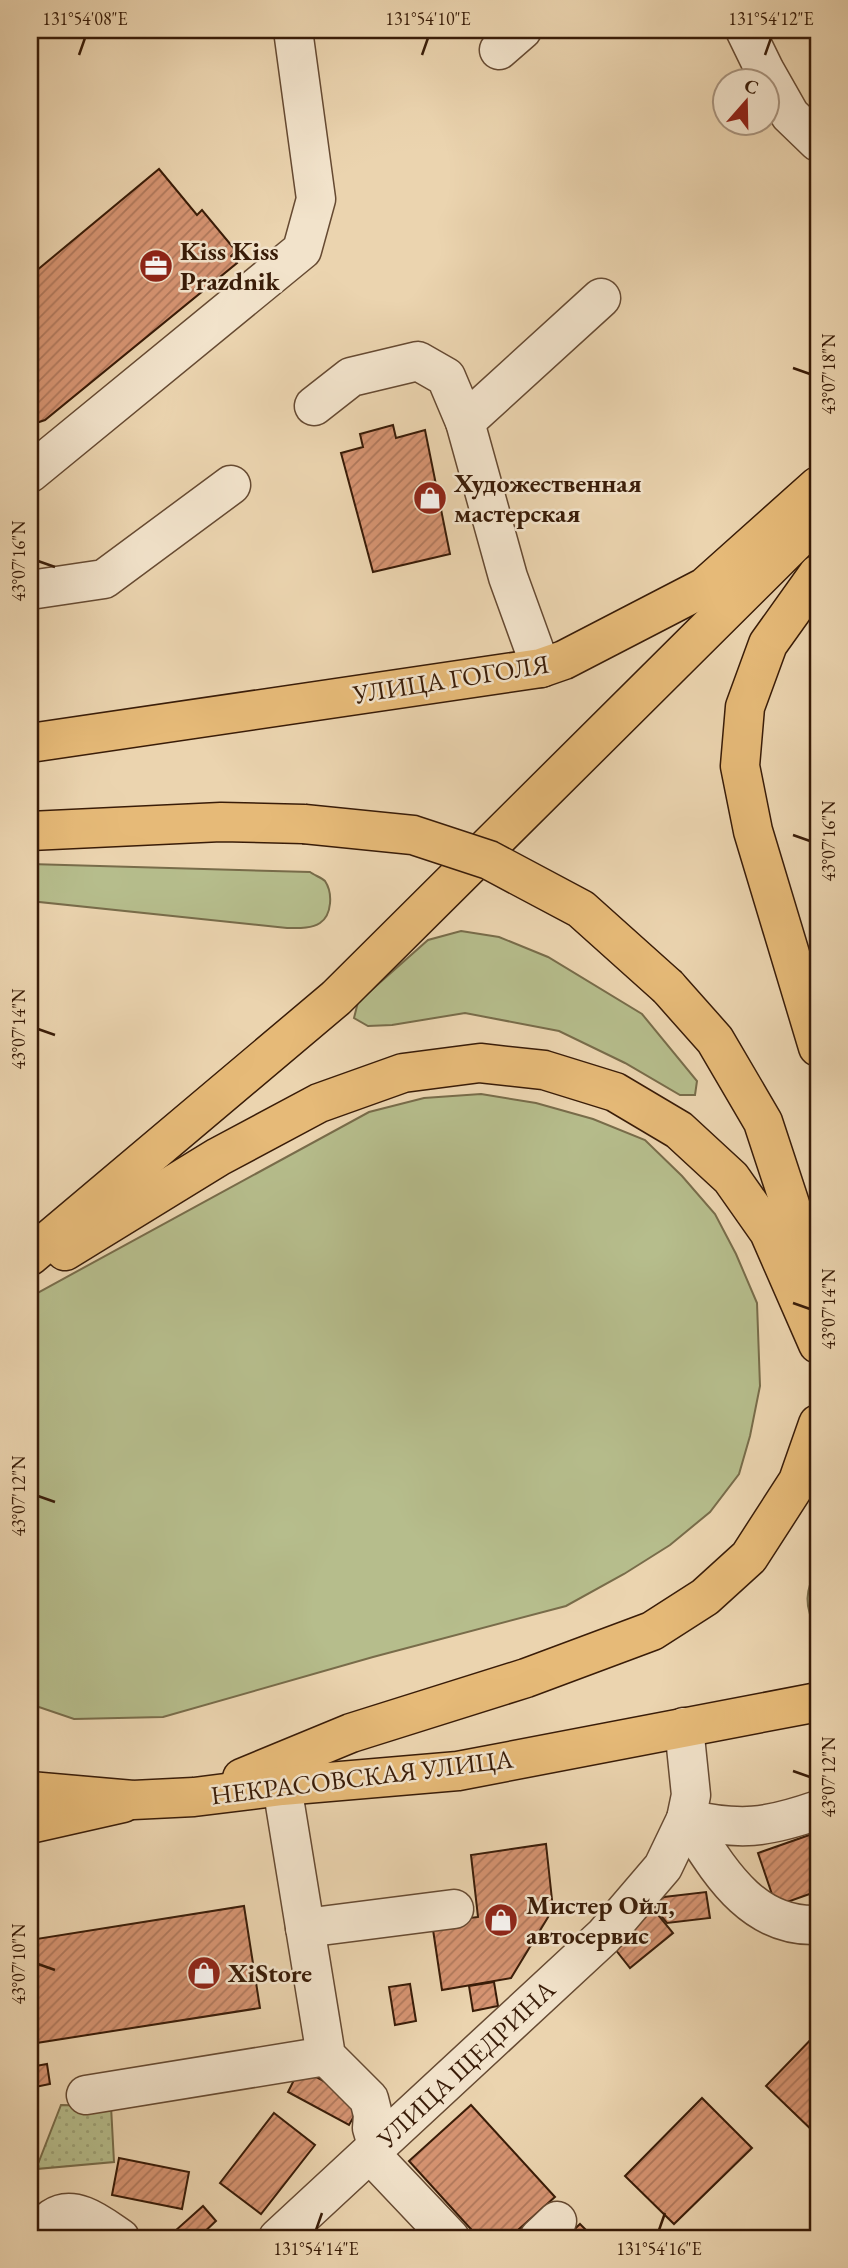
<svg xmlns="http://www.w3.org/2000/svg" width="848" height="2268" viewBox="0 0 848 2268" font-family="'EB Garamond',serif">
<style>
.grass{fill:#b6bd8c;stroke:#786c4a;stroke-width:2}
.park{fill:url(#park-dots);stroke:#786c4a;stroke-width:2}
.building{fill:url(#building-hatch);stroke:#391c08;stroke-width:2}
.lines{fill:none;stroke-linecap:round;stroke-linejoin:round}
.minor-casing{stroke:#664a32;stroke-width:41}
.major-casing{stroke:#391c08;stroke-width:41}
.highway-casing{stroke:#391c08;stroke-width:41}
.minor{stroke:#f2e3cb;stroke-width:38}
.major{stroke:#e6ba78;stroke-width:38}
.highway{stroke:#e6ba78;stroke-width:38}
.highway-bridge-casing{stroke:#391c08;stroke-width:41;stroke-linecap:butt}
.highway-bridge{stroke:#e6ba78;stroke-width:38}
.ticks{fill:none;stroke:#391c08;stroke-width:2.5}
.labels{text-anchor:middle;stroke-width:5;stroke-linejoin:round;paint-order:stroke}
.poi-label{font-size:26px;font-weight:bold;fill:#391c08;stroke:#f2e3cb;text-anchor:start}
.street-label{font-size:26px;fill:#391c08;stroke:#f2e3cb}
.neatline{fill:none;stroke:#391c08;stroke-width:2.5}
.ticks-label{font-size:18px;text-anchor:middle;fill:#391c08}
</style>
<defs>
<pattern id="park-dots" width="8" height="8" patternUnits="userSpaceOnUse" patternTransform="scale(1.75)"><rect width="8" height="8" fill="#b6bd8c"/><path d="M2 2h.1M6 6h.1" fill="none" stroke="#9da277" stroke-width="1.8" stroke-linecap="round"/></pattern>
<pattern id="building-hatch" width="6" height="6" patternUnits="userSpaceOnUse" patternTransform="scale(1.75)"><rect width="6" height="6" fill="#d69472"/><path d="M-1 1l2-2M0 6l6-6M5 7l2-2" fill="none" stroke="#af785c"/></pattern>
</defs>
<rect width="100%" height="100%" fill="#ebd4af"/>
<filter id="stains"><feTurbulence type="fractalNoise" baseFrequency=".00286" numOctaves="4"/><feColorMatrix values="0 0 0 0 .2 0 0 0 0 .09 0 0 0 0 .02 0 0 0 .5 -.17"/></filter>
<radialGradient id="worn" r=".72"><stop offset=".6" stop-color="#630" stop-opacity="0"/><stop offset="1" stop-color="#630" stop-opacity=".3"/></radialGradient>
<!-- grass -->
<g class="grass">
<path d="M30 864 310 872C314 875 322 878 325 881 333 893 332 915 320 923 311 929 297 928 287 928L30 901Z"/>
<polygon points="461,931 499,937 548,957 642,1014 697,1081 695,1095 680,1095 625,1063 559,1031 465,1013 392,1025 368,1026 354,1018 358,1002 428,940"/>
<polygon points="481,1094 536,1103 593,1119 645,1140 682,1176 715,1214 736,1254 757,1303 760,1386 750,1436 739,1474 710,1512 670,1545 624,1574 566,1606 373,1657 163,1717 74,1719 30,1704 30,1297 369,1112 424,1098"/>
<path d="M818 1565V1632C803 1606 805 1591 818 1565Z"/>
</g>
<!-- park -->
<polygon class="park" points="61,2105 111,2106 114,2162 36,2169"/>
<!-- building -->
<g class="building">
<polygon points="159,169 197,215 202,210 236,251 231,256 237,263 45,420 30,425 30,276"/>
<polygon points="393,425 396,438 425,430 450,554 373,572 341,453 363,447 360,434"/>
<polygon points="818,1832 818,1891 776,1906 758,1853"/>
<polygon points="546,1844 553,1909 511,1978 442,1990 432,1923 478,1917 471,1855"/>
<polygon points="706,1892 710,1918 667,1923 652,1905 664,1897"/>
<polygon points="650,1905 673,1933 630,1968 615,1949 636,1932 628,1922"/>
<polygon points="244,1906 260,2008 30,2044 30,1940"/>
<polygon points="494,1982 498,2006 473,2011 469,1986"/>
<polygon points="410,1984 416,2021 395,2025 389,1987"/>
<polygon points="818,2032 818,2134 817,2135 766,2086"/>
<polygon points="47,2064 50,2084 30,2088 30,2067"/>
<polygon points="300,2068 362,2102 349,2125 288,2092"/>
<polygon points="702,2098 752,2148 674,2224 625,2176"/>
<polygon points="471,2105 555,2197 509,2238 479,2238 409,2161"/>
<polygon points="274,2113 315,2145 261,2214 220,2183"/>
<polygon points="119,2158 189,2172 182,2209 112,2195"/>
<polygon points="203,2206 216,2221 198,2238 181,2238 175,2231"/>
<polygon points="580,2224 594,2238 565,2238"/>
</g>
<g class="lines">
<!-- minor casing -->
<g class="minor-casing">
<g id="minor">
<polyline points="745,30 765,71 790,115 818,142"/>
<polyline points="499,50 522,30"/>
<polyline points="314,406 351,377 418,361 446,377 465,422 508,577 541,668"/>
<polyline points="465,422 601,298"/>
<polyline points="30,473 302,250 316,199 293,30"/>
<polyline points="30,590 104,579 231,485"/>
<polyline points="282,1786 326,2056 369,2099 373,2115 372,2128 377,2145 374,2154 378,2162 450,2238"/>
<path d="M686 1819C718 1868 750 1928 818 1925"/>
<path d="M686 1819C741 1831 766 1828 818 1810"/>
<polyline points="305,1928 454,1909"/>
<polyline points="86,2095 326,2056"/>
<path d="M32 2238C39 2232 45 2224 53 2218 75 2203 102 2226 120 2238"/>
<polyline points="278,2238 604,1936 663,1867 686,1819 691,1795 684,1727"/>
<polyline points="539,2238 557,2221"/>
</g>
</g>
<!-- major casing -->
<g class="major-casing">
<g id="major">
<polyline points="30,743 541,668 564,660 705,587 818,486"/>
<polyline points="30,1824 123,1803"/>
</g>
</g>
<!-- highway casing -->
<g class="highway-casing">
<g id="highway">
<polyline points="818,574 768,644 745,707 740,766 753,831 818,1047"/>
<polyline points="30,831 221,822 304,824"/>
<polyline points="668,987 715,1040 763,1122 807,1256 812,1293"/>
<polyline points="65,1251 218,1157 319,1103 403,1073 480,1063 544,1070 615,1092 679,1130 731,1178 769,1232 818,1344"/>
<polyline points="30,1256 336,998 818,519"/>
<polyline points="242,1778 351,1733 526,1678 652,1631 705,1597 749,1557 798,1481 818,1424"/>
<polyline points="30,1791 133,1800 194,1797 282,1786 458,1771 818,1702"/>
</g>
</g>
<!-- minor -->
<use href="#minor" class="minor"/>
<!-- major -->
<use href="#major" class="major"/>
<!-- highway -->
<use href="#highway" class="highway"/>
<!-- highway-bridge casing -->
<g class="highway-bridge-casing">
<polyline id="highway-bridge" points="304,824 413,835 489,860 581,909 668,987"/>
</g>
<!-- highway-bridge -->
<use href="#highway-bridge" class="highway-bridge"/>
</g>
<!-- ticks -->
<path class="ticks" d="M79 55 85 38M422 55 428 38M765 55 771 38M793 368 810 374M38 561 55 567M793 835 810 841M38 1029 55 1035M793 1303 810 1309M38 1496 55 1502M793 1771 810 1777M38 1964 55 1970M316 2230 322 2213M659 2230 665 2213"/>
<!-- icons -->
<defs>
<g id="office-disc" transform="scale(1.75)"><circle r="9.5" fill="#8f2418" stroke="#f2e3cb"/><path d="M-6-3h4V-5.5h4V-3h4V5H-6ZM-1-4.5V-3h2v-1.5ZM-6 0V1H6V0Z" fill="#fff"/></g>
<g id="shop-disc" transform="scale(1.75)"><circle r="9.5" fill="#8f2418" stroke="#f2e3cb"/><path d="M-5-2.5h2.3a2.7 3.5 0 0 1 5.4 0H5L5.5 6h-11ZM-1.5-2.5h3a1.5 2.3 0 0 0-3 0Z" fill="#fff"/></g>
</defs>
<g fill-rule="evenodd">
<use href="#office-disc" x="156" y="266"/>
<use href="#shop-disc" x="430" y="498"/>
<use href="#shop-disc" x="501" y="1920"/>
<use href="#shop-disc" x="204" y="1973"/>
</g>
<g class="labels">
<!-- poi labels -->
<g class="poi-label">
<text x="180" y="260">Kiss Kiss<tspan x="180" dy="30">Prazdnik</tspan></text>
<text x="454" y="492">Художественная<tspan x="454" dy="30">мастерская</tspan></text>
<text x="526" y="1914">Мистер Ойл,<tspan x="526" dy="30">автосервис</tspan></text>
<text x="228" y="1982">XiStore</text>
</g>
<!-- street labels -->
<g class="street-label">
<text transform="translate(451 679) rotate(-9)" y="9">УЛИЦА ГОГОЛЯ</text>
<text transform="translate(362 1777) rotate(-7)" y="9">НЕКРАСОВСКАЯ УЛИЦА</text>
<text transform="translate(466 2064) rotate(-43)" y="9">УЛИЦА ЩЕДРИНА</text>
</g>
</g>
<!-- margin -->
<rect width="848" height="2268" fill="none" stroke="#ebd4af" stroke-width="77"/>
<!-- north arrow -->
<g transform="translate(746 102) rotate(20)"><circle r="33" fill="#f2e3cb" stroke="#a8937d" stroke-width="2"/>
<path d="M0-5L12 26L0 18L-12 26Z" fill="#8f2418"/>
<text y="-10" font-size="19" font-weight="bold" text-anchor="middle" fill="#391c08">С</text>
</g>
<rect x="38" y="38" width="772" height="2192" class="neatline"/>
<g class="ticks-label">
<text x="85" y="25">131°54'08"E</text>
<text x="428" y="25">131°54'10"E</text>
<text x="771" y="25">131°54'12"E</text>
<text transform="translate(829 374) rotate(-90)" y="6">43°07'18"N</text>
<text transform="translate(19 561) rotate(-90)" y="6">43°07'16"N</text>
<text transform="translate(829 841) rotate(-90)" y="6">43°07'16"N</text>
<text transform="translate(19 1029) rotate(-90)" y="6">43°07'14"N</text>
<text transform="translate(829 1309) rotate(-90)" y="6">43°07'14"N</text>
<text transform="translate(19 1496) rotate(-90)" y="6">43°07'12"N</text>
<text transform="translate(829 1777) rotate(-90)" y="6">43°07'12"N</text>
<text transform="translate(19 1964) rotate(-90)" y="6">43°07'10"N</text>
<text x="316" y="2255">131°54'14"E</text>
<text x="659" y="2255">131°54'16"E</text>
</g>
<rect width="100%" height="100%" filter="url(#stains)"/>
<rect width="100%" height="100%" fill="url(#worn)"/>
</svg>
